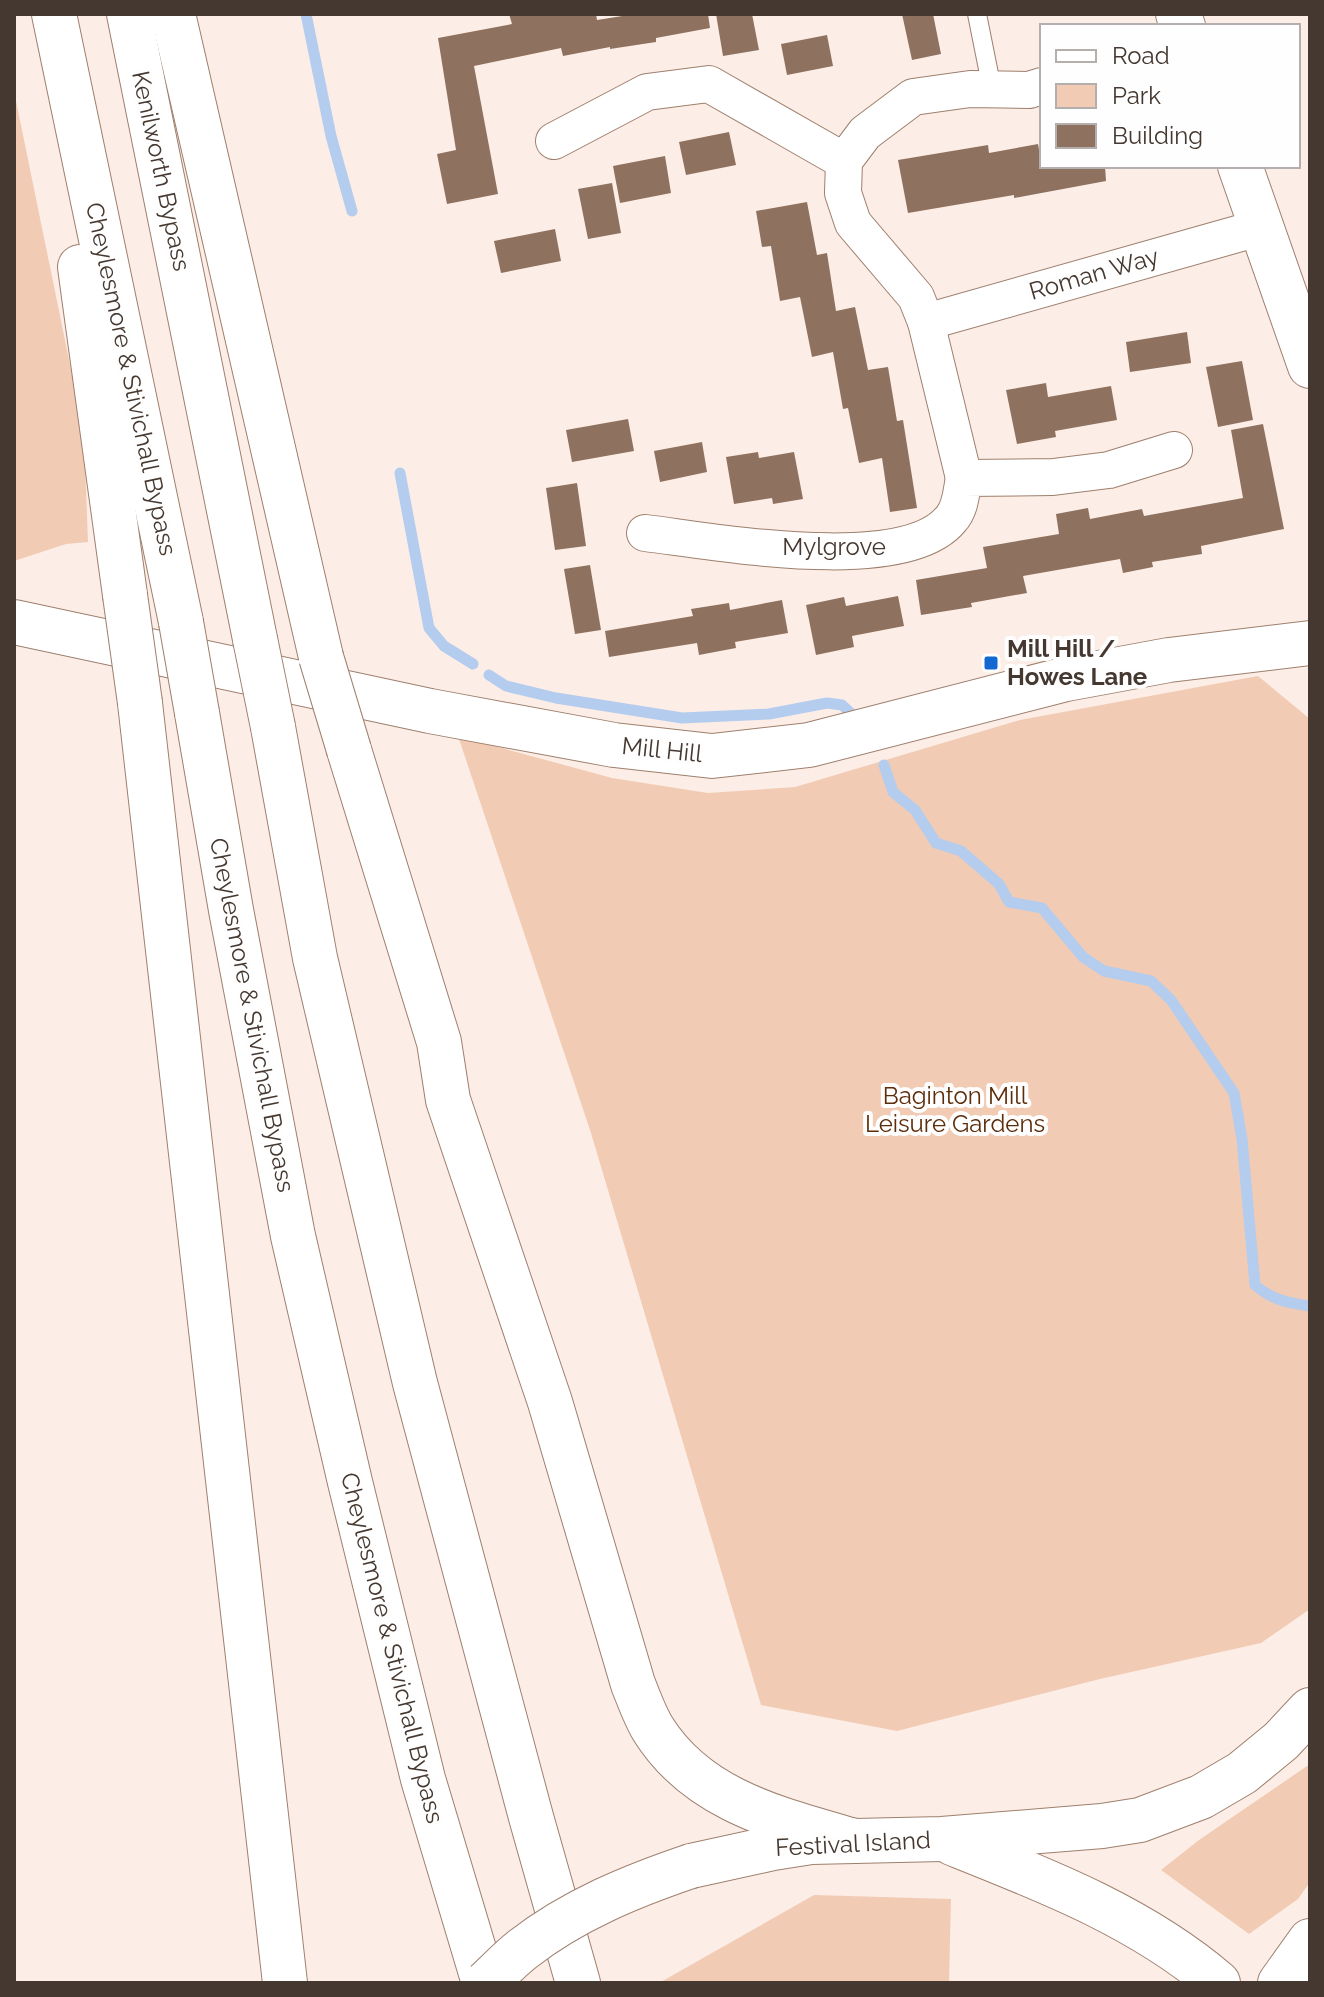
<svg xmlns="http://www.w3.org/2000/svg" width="1324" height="1997" viewBox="0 0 1324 1997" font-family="Raleway,sans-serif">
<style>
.green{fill:#f2cbb5}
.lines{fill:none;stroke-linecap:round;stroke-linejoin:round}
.stream{stroke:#b4ccee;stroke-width:11}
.building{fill:#8f715f}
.service-casing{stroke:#9e7f6d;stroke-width:20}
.minor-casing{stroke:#9e7f6d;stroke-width:38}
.tertiary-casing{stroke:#9e7f6d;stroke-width:46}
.secondary-casing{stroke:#9e7f6d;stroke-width:46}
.trunk-casing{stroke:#9e7f6d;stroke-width:46}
.service{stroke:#fff;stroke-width:18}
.minor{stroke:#fff;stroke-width:36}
.tertiary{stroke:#fff;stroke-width:44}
.secondary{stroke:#fff;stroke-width:44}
.trunk{stroke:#fff;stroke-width:44}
.trunk-bridge-casing{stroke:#9e7f6d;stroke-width:46;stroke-linecap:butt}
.trunk-bridge{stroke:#fff;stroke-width:44}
.poi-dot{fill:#1368d1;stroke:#fefefe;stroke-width:3}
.labels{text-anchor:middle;stroke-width:8;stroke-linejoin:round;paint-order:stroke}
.street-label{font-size:24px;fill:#453830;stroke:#fefefe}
.poi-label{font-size:24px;font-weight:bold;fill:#453830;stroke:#fefefe;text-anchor:start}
.park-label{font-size:24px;fill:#5d2c08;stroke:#fefefe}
</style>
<rect width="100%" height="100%" fill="#fceee6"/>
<!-- green -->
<g class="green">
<polygon points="14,91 84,433 88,542 66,544 14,561"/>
<polygon points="1258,676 1310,719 1310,1609 1261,1643 1100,1679 897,1731 761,1705 591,1133 458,736 612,778 708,793 795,787 1020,720"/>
<polygon points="1310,1764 1310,1882 1298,1899 1249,1934 1161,1870 1199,1840"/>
<polygon points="814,1895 951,1899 949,1983 659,1983"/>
</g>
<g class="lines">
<!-- stream -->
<g class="stream">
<polyline points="306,14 331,136 352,211"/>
<polyline points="400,473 429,628 444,646 473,664"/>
<polyline points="489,675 506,686 556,698 682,718 769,714 827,703 842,705 858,720"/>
<path d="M884 765 893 792 915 810 936 843 961 851 999 884 1009 902 1042 908 1083 957 1104 971 1151 981 1171 1000 1234 1093 1242 1139 1255 1285C1272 1300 1288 1303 1310 1306"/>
</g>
</g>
<!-- building -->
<g class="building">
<polygon points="509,14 596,14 597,20 635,14 708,14 710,28 656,38 656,42 610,49 610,47 563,56 561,48 474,66 498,194 447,204 437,154 456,150 438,38 512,24"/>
<polygon points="716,14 752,14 759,50 723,56"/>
<polygon points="902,14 933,14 941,54 912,60"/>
<polygon points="827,35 833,66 787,75 781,44"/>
<polygon points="729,132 736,165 686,175 679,142"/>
<polygon points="1038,144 1042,166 1105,166 1106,181 1014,198 1014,195 908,213 898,160 988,145 989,153"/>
<polygon points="665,156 671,193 620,203 613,166"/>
<polygon points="612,183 621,233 588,239 578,189"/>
<polygon points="807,202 817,255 827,253 836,311 855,307 868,370 888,367 897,421 903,420 917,508 890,512 882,458 859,463 848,408 843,409 833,352 812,357 800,297 780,301 771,246 762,247 756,211"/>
<polygon points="555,229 561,261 501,273 494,241"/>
<polygon points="1187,332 1191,363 1130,372 1126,342"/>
<polygon points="1242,361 1253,420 1218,427 1206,367"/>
<polygon points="1046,383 1048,397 1111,386 1117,420 1055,431 1056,437 1017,444 1006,390"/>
<polygon points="628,419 634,451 572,462 566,430"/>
<polygon points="1263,424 1284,529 1201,546 1202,554 1152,562 1153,567 1123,573 1120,559 1023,576 1027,593 971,603 972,607 921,615 916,580 987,568 983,547 1059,534 1056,514 1088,508 1090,519 1142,509 1144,516 1243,498 1231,430"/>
<polygon points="702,442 707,472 660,482 654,451"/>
<polygon points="758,452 759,458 794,452 803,499 773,504 772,498 734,504 726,457"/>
<polygon points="577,483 586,546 555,550 546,488"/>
<polygon points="590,565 601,630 575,634 564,569"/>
<polygon points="898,596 904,626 852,636 854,647 816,655 806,605 844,597 846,606"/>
<polygon points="782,600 788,633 735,642 736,648 699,655 697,643 609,657 605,631 693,616 691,609 729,603 730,610"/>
</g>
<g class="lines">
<!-- service casing -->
<g class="service-casing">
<polyline id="service" points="977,14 992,89"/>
</g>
<!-- minor casing -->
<g class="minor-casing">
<g id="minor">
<polyline points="554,141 647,92 709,84 844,161"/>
<polyline points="926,322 1262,227"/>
<polyline points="964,478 926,322 916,297 853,223 843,193 844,161 865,133 913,97 970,89 1029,90 1042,86"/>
<path d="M645 533C713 541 904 577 951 519 961 508 961 492 964 478L1053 477 1109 470 1174 450"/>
</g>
</g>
<!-- tertiary casing -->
<g class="tertiary-casing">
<polyline id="tertiary" points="14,622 430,711 614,745 712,756 809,745 1066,679 1169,660 1310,643"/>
</g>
<!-- secondary casing -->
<g class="secondary-casing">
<g id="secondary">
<polyline points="1178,14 1183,26"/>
<polyline points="1240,166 1310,366"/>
</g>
</g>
<!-- trunk casing -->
<g class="trunk-casing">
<g id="trunk">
<polyline points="54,14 181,622"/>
<polyline points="129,14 255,639"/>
<polyline points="173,14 321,657"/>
<polyline points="80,267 125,595"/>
<polyline points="140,703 285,1983"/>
<polyline points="197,713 231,910 293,1236 350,1482 423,1779 484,1983"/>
<polyline points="273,727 315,958 415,1383 531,1817 578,1983"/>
<path d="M349 750 439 1042 448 1100 550 1402 633 1684C639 1699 645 1716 653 1729 698 1801 779 1819 854 1841"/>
<path d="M952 1843C1045 1880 1141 1917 1218 1983"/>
<polyline points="691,1866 773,1848 811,1842 942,1839 1102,1826 1140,1820 1201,1797 1242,1773 1281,1741 1310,1710"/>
<polyline points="1280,1983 1310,1941"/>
</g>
</g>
<!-- service -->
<use href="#service" class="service"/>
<!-- minor -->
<use href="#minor" class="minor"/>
<!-- tertiary -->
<use href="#tertiary" class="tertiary"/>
<!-- secondary -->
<use href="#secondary" class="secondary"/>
<!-- trunk -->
<use href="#trunk" class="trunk"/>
<!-- trunk-bridge casing -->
<g class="trunk-bridge-casing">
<g id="trunk-bridge">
<polyline points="125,595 140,703"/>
<polyline points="181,622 197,713"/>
<polyline points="255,639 273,727"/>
<polyline points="321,657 349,750"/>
<path d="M486 1983C498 1972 510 1959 523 1949 573 1910 632 1886 691 1866"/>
</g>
</g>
<!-- trunk-bridge -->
<use href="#trunk-bridge" class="trunk-bridge"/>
</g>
<!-- markers -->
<rect class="poi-dot" x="983" y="655" width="16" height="16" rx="4"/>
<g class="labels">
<!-- street labels -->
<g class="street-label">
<text transform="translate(161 171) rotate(78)" y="8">Kenilworth Bypass</text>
<text transform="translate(1094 274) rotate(-16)" y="8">Roman Way</text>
<text transform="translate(131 379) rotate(78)" y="8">Cheylesmore &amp; Stivichall Bypass</text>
<text x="834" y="555">Mylgrove</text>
<text transform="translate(662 750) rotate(6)" y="8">Mill Hill</text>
<text transform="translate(252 1015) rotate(79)" y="8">Cheylesmore &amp; Stivichall Bypass</text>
<text transform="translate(392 1648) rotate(76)" y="8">Cheylesmore &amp; Stivichall Bypass</text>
<text transform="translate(853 1844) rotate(-3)" y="8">Festival Island</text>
</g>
<!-- poi labels -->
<g class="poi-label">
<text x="1007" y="657">Mill Hill /<tspan x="1007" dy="28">Howes Lane</tspan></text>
</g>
<!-- park labels -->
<g class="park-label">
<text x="955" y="1104">Baginton Mill<tspan x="955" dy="28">Leisure Gardens</tspan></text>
</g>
</g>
<!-- border -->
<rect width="1324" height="1997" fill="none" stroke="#453830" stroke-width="32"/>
<!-- legend -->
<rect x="1040" y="24" width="260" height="144" fill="#fefefe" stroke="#b4afac" stroke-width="2"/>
<rect x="1056" y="50" width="40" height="12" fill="#ffffff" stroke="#b4afac" stroke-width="2"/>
<text x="1112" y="64" font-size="24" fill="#453830">Road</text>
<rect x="1056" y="84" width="40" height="24" fill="#f2cbb5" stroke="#b4afac" stroke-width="2"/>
<text x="1112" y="104" font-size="24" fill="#453830">Park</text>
<rect x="1056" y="124" width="40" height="24" fill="#8f715f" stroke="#b4afac" stroke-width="2"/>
<text x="1112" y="144" font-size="24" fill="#453830">Building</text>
</svg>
